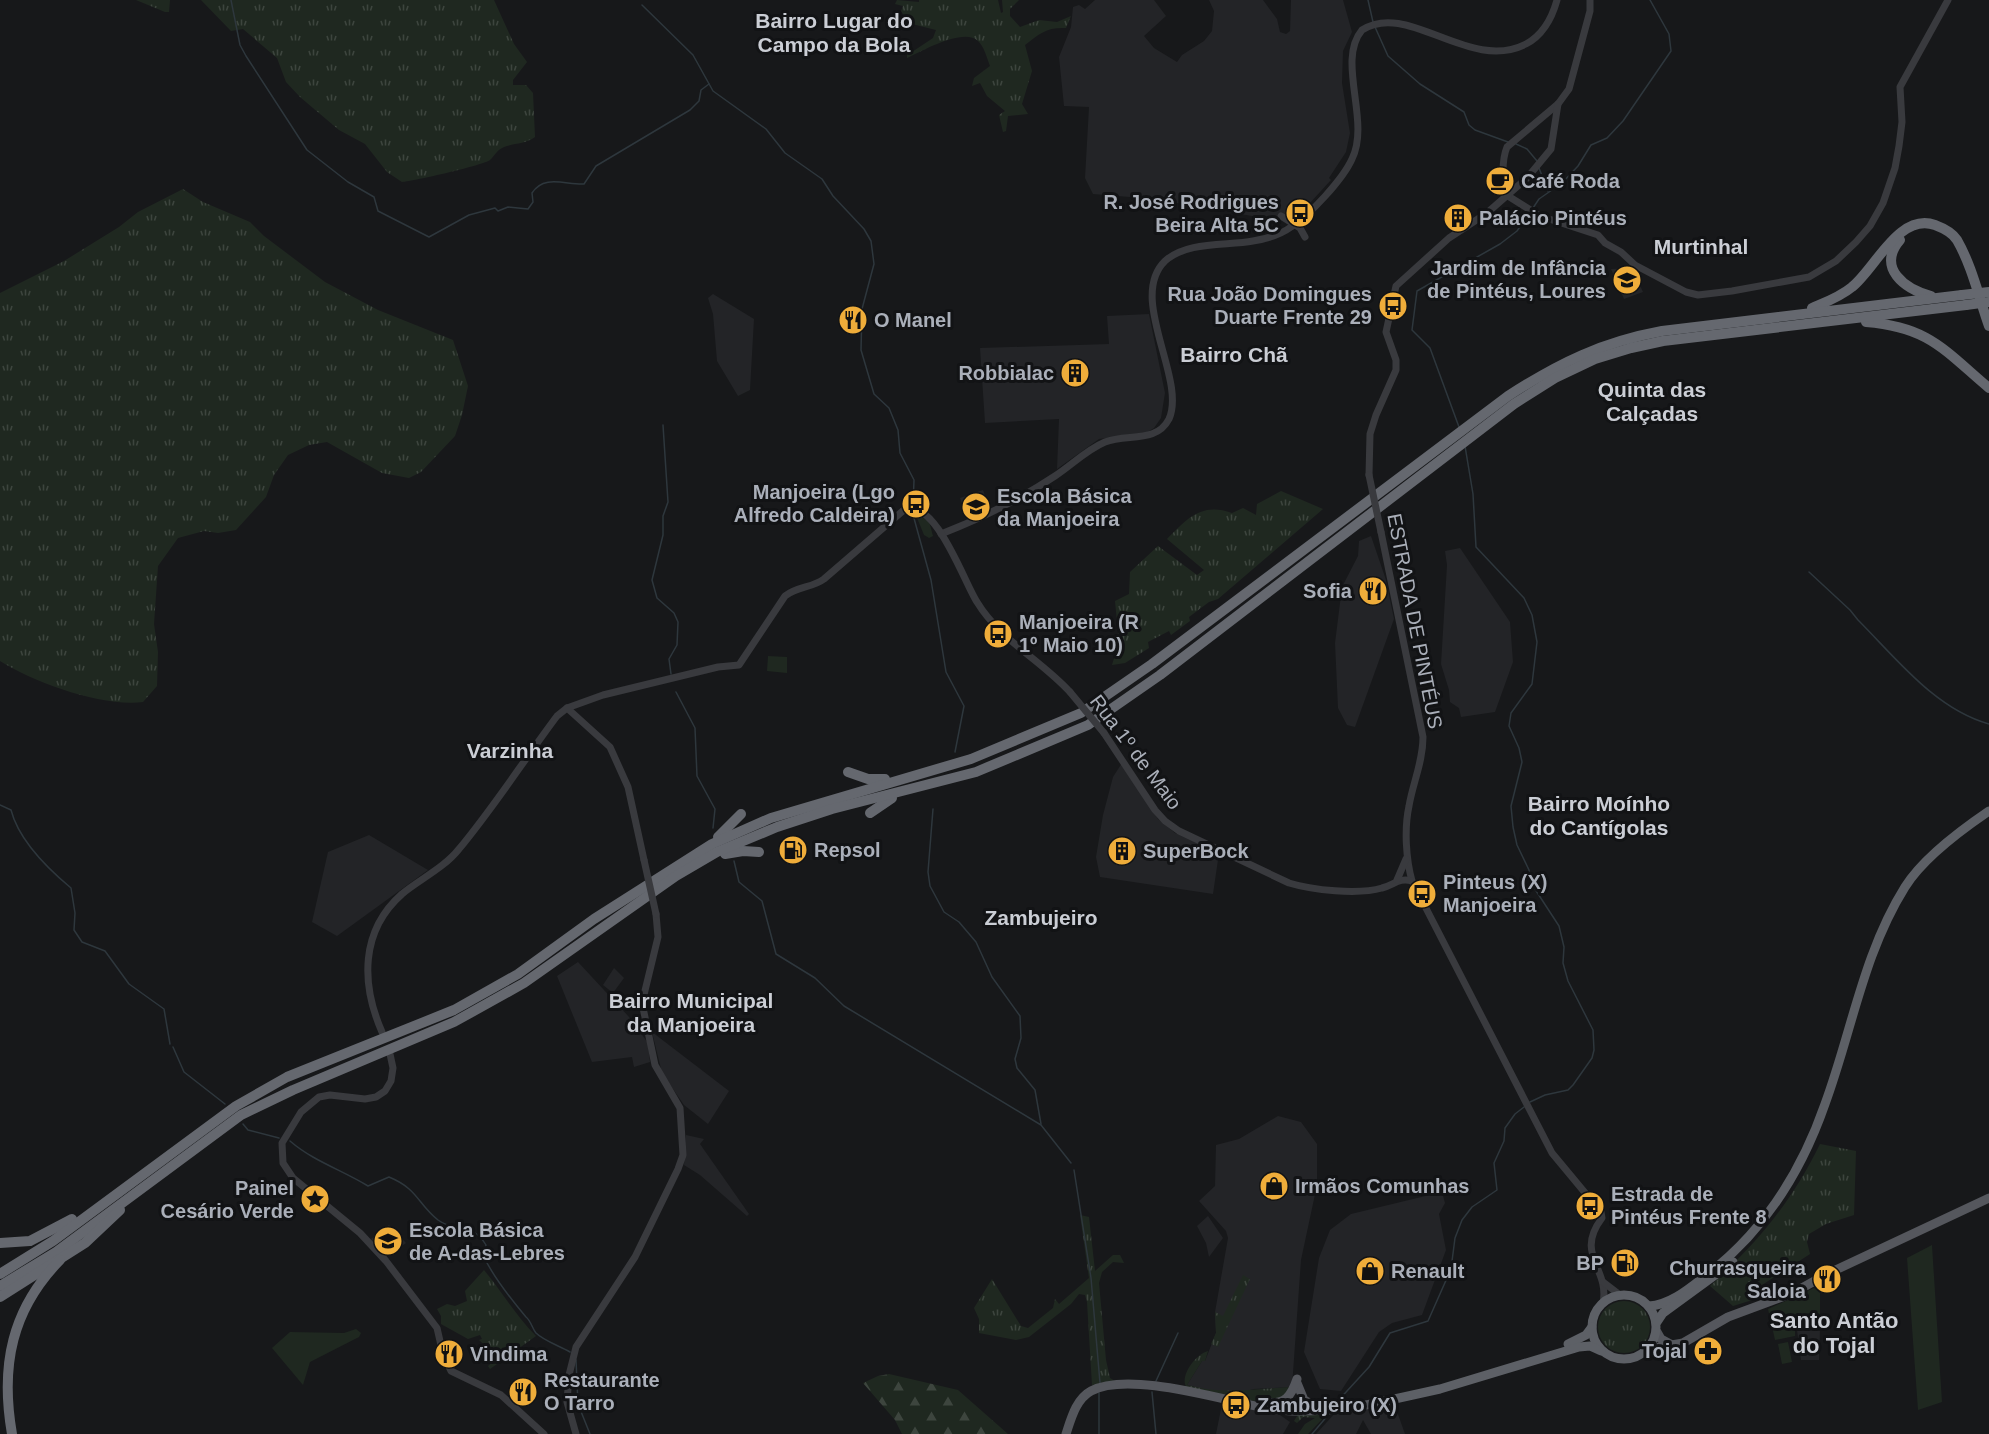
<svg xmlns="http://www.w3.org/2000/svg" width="1989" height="1434" viewBox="0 0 1989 1434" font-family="Helvetica,sans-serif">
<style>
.built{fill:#232427}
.grass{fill:url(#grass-tufts)}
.forest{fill:url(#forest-firs)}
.green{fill:#1f2820}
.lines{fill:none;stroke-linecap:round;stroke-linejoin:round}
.stream{stroke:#2e373d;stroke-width:1.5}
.tertiary{stroke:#393a3e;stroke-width:7}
.primary{stroke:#55575d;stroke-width:9}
.trunk{stroke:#5d6066;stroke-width:9}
.motorway{stroke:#65686f;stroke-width:10}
.tertiary-bridge{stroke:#393a3e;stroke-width:7}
.motorway-bridge{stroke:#65686f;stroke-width:10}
.labels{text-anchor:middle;stroke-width:6;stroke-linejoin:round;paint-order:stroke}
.poi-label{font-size:20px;font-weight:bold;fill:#aaafb9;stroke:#121315;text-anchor:start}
.street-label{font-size:20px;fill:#aaafb9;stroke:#121315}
.neighbourhood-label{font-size:21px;font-weight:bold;fill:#cbced5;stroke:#121315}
.quarter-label{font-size:22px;font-weight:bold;fill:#cbced5;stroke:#121315}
</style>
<defs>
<pattern id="grass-tufts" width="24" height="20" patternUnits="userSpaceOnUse" patternTransform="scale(1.5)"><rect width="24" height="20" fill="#1f2820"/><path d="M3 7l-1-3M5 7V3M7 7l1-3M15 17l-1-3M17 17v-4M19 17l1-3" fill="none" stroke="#3d453e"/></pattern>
<pattern id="forest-firs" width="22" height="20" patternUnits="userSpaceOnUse" patternTransform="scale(1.5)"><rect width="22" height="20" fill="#1f2820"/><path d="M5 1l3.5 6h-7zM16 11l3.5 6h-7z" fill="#3d453e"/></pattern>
</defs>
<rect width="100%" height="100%" fill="#17181a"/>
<!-- built -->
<g class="built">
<polygon points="1095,0 1154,0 1166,16 1144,36 1154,48 1177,62 1182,55 1204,41 1212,31 1214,11 1209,0 1263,0 1277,19 1280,32 1286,34 1290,31 1291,0 1343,0 1352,32 1343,51 1342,83 1350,133 1346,152 1329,178 1331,180 1299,215 1293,217 1252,216 1154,199 1093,194 1085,178 1089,107 1064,106 1059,57 1071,27 1073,7 1079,5 1085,9"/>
<polygon points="1632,268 1643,292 1624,299 1611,269"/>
<polygon points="713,294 754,319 750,390 738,396 717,361 713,314 708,298"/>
<polygon points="1149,314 1165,393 1161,418 1154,428 1146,433 1099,439 1057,469 1059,419 985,423 980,348 1109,344 1107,316"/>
<polygon points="983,490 991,511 968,519 960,498"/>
<polygon points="1371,536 1386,580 1394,619 1355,727 1347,725 1338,708 1335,643 1342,587 1358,556 1359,541"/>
<polygon points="1460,548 1510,622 1513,662 1495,712 1461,717 1459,708 1450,702 1449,690 1441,664 1447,565 1445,551"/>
<polygon points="1122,763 1158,819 1175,833 1219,853 1213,894 1100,877 1096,857 1103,815 1113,777"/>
<polygon points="369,835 428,870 337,936 312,922 328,852"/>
<polygon points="578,962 629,1017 648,1043 650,1062 634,1067 632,1057 592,1062 557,976"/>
<polygon points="614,968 624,978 613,993 603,985"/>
<polygon points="652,1032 729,1091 708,1124 684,1105 662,1073"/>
<polygon points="1278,1116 1301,1122 1317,1144 1317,1185 1301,1260 1292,1387 1254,1389 1238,1393 1207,1390 1187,1385 1202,1361 1205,1361 1216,1333 1215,1312 1228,1238 1226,1231 1199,1201 1215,1186 1216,1145 1239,1139"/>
<polygon points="686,1135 704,1139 700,1144 749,1214 747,1216 700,1175 684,1165"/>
<polygon points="1442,1192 1445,1203 1439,1214 1446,1250 1422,1315 1392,1323 1379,1332 1341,1391 1320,1389 1304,1352 1319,1258 1330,1230 1351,1214"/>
<polygon points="1208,1216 1223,1238 1209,1257 1206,1243 1197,1226"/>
<polygon points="389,1225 406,1243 386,1257 371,1239"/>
<polygon points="1797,1330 1820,1331 1819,1360 1801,1360"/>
<polygon points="1394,1403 1405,1434 1371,1434 1363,1420 1356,1434 1316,1434 1337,1411 1367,1409"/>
<polygon points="1222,1404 1280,1415 1290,1422 1283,1434 1216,1434"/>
</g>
<!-- grass -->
<g class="grass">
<polygon points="136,0 170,0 169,12 165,12"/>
<path d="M201 0H494L514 44 527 62 513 80V85H526L533 93 535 137C526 144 514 143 504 147 497 150 495 155 490 160 484 165 414 181 402 182L387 172 365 144 339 130 300 97 286 82 277 58 243 29 231 31Z"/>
<path d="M897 0 919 2V0H998L1001 13 1003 12 1002 0H1019L1010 9V16L1020 27 1039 20 1057 22 1071 16 1066 28C1047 27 1040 33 1025 45L1032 71 1022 104 1028 114 1008 116 1006 131 1003 132 999 115 1005 111 987 96 980 83 972 86 974 78 990 66C987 58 984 46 978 41 964 27 922 51 907 58V51L912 52 933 38 936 30 908 23 901 11 903 6 895 4Z"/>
<path d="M183 189 203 202 250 222 264 236 325 282 378 310 453 340 468 386 462 415 455 436 421 472 409 478 382 473 327 442 309 445 288 455 274 475 266 497 236 530 218 533 204 531 178 538 158 566 154 624 158 652 157 686 143 702C102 707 35 683 0 661V293L64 261 119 227 138 212Z"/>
<path d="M1281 491 1323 509 1218 599 1209 602 1189 617 1190 621 1171 635 1169 631 1148 642 1149 648 1125 663 1112 665 1119 642 1115 601 1129 594 1130 572 1158 546 1197 575 1204 570 1167 539C1187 519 1201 502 1232 513L1243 508 1256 515 1257 504Z"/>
<path d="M1820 1144 1856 1151 1854 1215 1826 1224 1809 1234 1807 1242 1810 1254 1762 1285V1297L1733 1306 1710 1286C1758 1242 1791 1203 1820 1144Z"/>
<polygon points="1080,1215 1089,1217 1095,1271 1113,1255 1120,1255 1124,1263 1113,1262 1102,1272 1099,1283 1106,1360 1110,1378 1115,1381 1092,1385 1087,1302 1085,1295 1079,1294 1071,1304 1029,1337 1016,1340 979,1333 979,1319 974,1308 992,1279 1021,1326 1028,1328 1053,1308 1055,1299 1059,1304 1089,1278"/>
<path d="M484 1270C502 1292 516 1316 536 1336L490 1369 488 1366 494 1361 495 1355 479 1340 482 1339 480 1335 468 1339 441 1324V1316L437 1309 447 1304 455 1306 467 1301 465 1291Z"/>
<polygon points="1243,1275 1250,1279 1218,1347 1211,1344 1216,1333 1215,1312 1223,1316"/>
<circle cx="1624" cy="1327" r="26"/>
<path d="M1208 1351 1205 1361H1202L1187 1385C1227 1395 1252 1389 1292 1387 1280 1416 1209 1392 1186 1387 1180 1375 1196 1354 1208 1351Z"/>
<polygon points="1299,1413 1328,1413 1308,1434 1298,1434 1305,1424 1315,1418 1303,1417 1297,1423 1294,1421"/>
</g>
<!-- forest -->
<polygon class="forest" points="889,1374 958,1390 1008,1434 902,1434 895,1420 863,1383 878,1376"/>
<!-- green -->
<g class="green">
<polygon points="915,513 929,521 933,536 929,538 924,535"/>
<polygon points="768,656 787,657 787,673 767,671"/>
<polygon points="1932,1245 1942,1402 1918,1410 1907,1258"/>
<polygon points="1814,1288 1820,1293 1820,1327 1795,1329 1795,1336 1775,1340 1768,1309"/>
<polygon points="356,1329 361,1333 359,1337 310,1362 303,1385 272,1348 290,1332 344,1333"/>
<polygon points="1788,1342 1792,1362 1782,1364 1778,1344"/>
</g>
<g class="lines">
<!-- stream -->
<g class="stream">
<path d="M231 0 240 45 246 56 307 150 348 182 374 197 378 211 429 237 469 215 495 208 498 211 508 207 528 209 533 202 532 193C544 174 566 185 584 184L596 166 690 110 699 101 701 90 709 84"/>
<polyline points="1368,0 1373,22"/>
<polyline points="642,5 693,55 713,91 766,129 785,153 822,179 833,196 864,229 871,241 874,264 862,309 861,350 874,394 889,408 898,430 900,453 914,480 913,507"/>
<polyline points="1375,27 1388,56 1420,84 1464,112 1469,125 1475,130 1508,142"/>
<polyline points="1516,144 1527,149 1537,161"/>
<polyline points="1539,168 1548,191"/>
<polyline points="1533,208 1539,199 1562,183 1578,166 1591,145 1607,138 1623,121 1671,51 1669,34 1650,0"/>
<polyline points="663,425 668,502 663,516 663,535 652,580 657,598 674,613 678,622 677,645 669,659 671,674"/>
<polyline points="1459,427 1430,348 1412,330 1417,291 1500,244 1517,231 1530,212"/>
<polyline points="1465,446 1473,494 1476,547 1524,598 1532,615 1537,642 1532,684 1511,713 1509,726 1519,748 1522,762 1511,806 1513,827 1517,845 1529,870 1531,883 1559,926 1564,947 1563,963 1568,981 1593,1030 1594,1050 1592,1058 1573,1085 1568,1090 1545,1095 1530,1102"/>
<polyline points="912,511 931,580 946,672 964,706 955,752"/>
<path d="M1809 572 1850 610 1858 620C1896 658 1935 709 1989 724"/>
<polyline points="676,692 695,728 697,776 715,809 713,828"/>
<path d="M0 805 11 810C19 841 47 868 71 888L75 913 74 930 82 942 105 951 129 984 164 1009 170 1044"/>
<polyline points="933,809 928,872 930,886 944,912 959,922 976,942 992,977 1020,1016 1021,1038 1015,1059 1017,1068 1035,1090 1041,1124"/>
<polyline points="734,861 739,882 762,901 776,954 815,978 844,1006 1041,1125 1071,1163"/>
<polyline points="173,1047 184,1072 225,1104"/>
<polyline points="243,1124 248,1130 279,1138"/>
<path d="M290 1141C313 1161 342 1170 368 1186L389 1177C418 1189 417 1203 438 1220 457 1234 473 1222 486 1245L483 1255C493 1277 510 1298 526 1317 531 1321 532 1328 536 1333 544 1341 560 1346 570 1352"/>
<polyline points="1074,1170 1091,1278 1100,1383"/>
<polyline points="576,1360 578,1404 590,1434"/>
<polyline points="1156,1381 1178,1333"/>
<polyline points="1152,1392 1156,1434"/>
<polyline points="1336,1403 1369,1367 1390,1333 1428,1321 1451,1269 1455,1238 1462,1220 1472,1207 1497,1190 1494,1163 1504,1141 1505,1128 1515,1114 1524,1107"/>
<polyline points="1099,1434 1099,1393"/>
<polyline points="1312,1434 1329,1414"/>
</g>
<!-- tertiary -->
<g class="tertiary">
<polyline points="1508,196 1540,216 1598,235 1605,243 1621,252 1635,265 1686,292 1698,295 1732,291 1809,277 1836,261 1856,242 1870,226 1883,203 1895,168 1899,146 1902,122 1900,87 1948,0"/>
<path d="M1508 196C1501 185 1502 159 1507 147L1558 104 1569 89 1590 11V0"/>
<polyline points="1281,216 1300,228 1305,237"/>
<polyline points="1369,475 1370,434 1376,415 1396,370 1396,360 1386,332 1396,286 1449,238 1487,213 1527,178 1551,149 1558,104"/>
<path d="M1381 532 1423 737C1423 762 1413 782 1409 806 1404 829 1406 859 1412 881L1552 1153 1601 1212 1602 1218C1574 1255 1610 1268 1603 1303"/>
<path d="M941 534C982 518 1019 500 1055 476 1072 465 1086 450 1105 442 1127 433 1156 444 1169 419 1187 379 1127 298 1165 261 1187 241 1226 246 1253 241 1266 239 1280 235 1291 227 1310 215 1343 179 1352 159 1371 121 1336 61 1362 30 1408 0 1469 73 1526 44 1543 35 1552 18 1557 0"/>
<polyline points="567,708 610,747 628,787 644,860"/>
<path d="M1104 733 1155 810 1165 821 1179 831 1289 883C1312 890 1358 895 1382 888 1394 885 1399 877 1412 881"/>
<polyline points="1397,880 1406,859"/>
<path d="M382 1032C361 984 360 931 402 894 420 879 444 868 459 849 494 807 524 760 557 716L567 708 603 695 718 667 739 665 785 596C798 586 812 588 824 579L905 509C936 499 964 582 977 602 1000 640 1041 660 1070 692"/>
<polyline points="390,1054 393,1068 391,1081 385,1091 376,1097 365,1099 330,1095 319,1097 301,1112 282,1143 283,1163 293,1178 360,1233 386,1261 437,1328 443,1354 451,1371 501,1395 544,1434"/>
<polyline points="1603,1282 1620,1295"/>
<polyline points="576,1434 567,1402 569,1375 576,1347 635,1257 678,1169 683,1155 680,1108 655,1065 642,1003 658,937 656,914"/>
</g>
<!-- primary -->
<g class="primary">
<polyline points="1657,1332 1661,1339 1672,1345"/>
<polyline points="1649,1349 1683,1343 1728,1317 1793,1293 1827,1274 1989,1198"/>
<polyline points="1297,1383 1304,1400 1319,1408"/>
<path d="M1266 1403C1285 1404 1291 1397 1297 1379"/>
<path d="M1066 1434C1071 1419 1076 1399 1091 1391 1130 1370 1228 1402 1271 1409 1303 1414 1350 1409 1381 1402"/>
</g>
<!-- trunk -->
<g class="trunk">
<circle cx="1624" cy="1327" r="32"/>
<path d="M1649 1306C1671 1305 1691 1287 1708 1274 1764 1231 1802 1170 1825 1104 1852 1031 1863 954 1905 887 1923 858 1961 830 1989 811"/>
<polyline points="1657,1322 1663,1313 1733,1262"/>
<polyline points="1568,1344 1586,1335 1592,1327"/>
<polyline points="1381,1402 1440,1389 1579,1347 1590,1346 1601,1351"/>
</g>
<!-- motorway -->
<g class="motorway">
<path d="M1900 240C1876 268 1905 289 1931 296"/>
<path d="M1812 308C1826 302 1840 297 1852 287 1875 269 1899 212 1935 225 1943 228 1952 232 1957 240 1972 266 1979 298 1989 326"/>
<path d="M1866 322C1929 327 1944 350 1989 388"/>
<polyline points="848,772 868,779 885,779"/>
<polyline points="870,813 892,798"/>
<polyline points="718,837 741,814"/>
<polyline points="725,854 743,851 759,852"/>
<polyline points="0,1243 30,1241 72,1219"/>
<path d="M0 1274 53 1241 236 1106 287 1077 454 1010 518 974 594 919 712 844 771 818 971 759 1081 713 1152 664 1508 396C1559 363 1602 342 1662 331L1962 295"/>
<polyline points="0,1286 56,1252 241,1115 293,1090 454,1022 524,983 676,876 717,852 777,827 832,809 976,772 1088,725 1160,675 1514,404 1555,378 1595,359 1631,348 1663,341 1966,305"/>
<polyline points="0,1297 85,1243 120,1210"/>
<path d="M12 1434C0 1365 12 1309 60 1260"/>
</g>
<!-- tertiary-bridge -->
<g class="tertiary-bridge">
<polyline points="1369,475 1381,532"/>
<polyline points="1070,692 1104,733"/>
<polyline points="644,860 656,914"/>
</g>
<!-- motorway-bridge -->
<g class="motorway-bridge">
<polyline points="1962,295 1989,292"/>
<polyline points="1966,305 1989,302"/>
</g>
</g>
<!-- icons -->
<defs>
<g id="cafe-disc" transform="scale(1.5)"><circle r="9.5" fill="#efad3a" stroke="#121315"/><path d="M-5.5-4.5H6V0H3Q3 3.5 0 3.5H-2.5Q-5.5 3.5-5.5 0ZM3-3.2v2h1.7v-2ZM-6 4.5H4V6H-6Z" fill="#111"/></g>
<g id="bus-disc" transform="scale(1.5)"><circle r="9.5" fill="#efad3a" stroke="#121315"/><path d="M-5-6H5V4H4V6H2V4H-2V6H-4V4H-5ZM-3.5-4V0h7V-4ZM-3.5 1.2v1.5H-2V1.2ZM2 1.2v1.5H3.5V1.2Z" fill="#111"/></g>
<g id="building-disc" transform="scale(1.5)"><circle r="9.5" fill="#efad3a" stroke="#121315"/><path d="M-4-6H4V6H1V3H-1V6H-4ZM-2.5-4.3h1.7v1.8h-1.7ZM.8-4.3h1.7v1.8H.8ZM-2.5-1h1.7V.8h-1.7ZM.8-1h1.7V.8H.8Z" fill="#111"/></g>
<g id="school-disc" transform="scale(1.5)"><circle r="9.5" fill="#efad3a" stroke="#121315"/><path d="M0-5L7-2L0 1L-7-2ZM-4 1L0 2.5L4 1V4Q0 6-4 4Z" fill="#111"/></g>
<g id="restaurant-disc" transform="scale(1.5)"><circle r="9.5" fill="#efad3a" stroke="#121315"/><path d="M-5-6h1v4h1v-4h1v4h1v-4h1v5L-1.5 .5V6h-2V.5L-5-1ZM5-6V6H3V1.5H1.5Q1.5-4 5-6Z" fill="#111"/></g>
<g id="fuel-disc" transform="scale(1.5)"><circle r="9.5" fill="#efad3a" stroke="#121315"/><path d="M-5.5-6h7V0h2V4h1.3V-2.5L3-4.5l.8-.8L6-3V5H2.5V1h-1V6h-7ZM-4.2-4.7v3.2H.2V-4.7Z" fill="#111"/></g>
<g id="shop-disc" transform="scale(1.5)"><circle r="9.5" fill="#efad3a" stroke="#121315"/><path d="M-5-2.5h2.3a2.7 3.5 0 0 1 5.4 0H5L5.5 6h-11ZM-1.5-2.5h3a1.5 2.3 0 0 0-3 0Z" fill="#111"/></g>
<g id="sight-disc" transform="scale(1.5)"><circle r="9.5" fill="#efad3a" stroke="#121315"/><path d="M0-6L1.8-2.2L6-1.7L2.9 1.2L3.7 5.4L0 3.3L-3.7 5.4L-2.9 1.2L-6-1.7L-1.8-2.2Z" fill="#111"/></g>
<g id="pharmacy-disc" transform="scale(1.5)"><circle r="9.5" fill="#efad3a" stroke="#121315"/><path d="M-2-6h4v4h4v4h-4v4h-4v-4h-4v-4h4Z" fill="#111"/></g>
</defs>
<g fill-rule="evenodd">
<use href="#cafe-disc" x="1500" y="181"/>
<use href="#bus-disc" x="1300" y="213"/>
<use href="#building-disc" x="1458" y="218"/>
<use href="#school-disc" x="1627" y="280"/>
<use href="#bus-disc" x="1393" y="306"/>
<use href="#restaurant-disc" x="853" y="320"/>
<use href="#building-disc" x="1075" y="373"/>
<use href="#bus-disc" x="916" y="504"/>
<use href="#school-disc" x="976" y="507"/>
<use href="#restaurant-disc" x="1373" y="591"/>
<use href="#bus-disc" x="998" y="634"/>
<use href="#fuel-disc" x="793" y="850"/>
<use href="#building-disc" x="1122" y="851"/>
<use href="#bus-disc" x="1422" y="894"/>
<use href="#shop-disc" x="1274" y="1186"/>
<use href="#sight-disc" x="315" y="1199"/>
<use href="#bus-disc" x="1590" y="1206"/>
<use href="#school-disc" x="388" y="1241"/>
<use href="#fuel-disc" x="1625" y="1263"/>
<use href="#shop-disc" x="1370" y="1271"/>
<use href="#restaurant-disc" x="1827" y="1279"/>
<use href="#pharmacy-disc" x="1708" y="1351"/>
<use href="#restaurant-disc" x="449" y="1354"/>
<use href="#restaurant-disc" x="523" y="1392"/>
<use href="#bus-disc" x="1236" y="1405"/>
</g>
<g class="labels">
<!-- poi labels -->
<g class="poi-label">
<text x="1521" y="188">Café Roda</text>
<text x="1279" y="209" text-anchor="end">R. José Rodrigues<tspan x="1279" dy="23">Beira Alta 5C</tspan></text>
<text x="1479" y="225">Palácio Pintéus</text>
<text x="1606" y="275" text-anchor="end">Jardim de Infância<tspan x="1606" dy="23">de Pintéus, Loures</tspan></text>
<text x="1372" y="301" text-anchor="end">Rua João Domingues<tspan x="1372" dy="23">Duarte Frente 29</tspan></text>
<text x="874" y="327">O Manel</text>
<text x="1054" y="380" text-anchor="end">Robbialac</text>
<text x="895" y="499" text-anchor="end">Manjoeira (Lgo<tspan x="895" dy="23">Alfredo Caldeira)</tspan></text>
<text x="997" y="503">Escola Básica<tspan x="997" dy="23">da Manjoeira</tspan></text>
<text x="1352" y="598" text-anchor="end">Sofia</text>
<text x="1019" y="629">Manjoeira (R<tspan x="1019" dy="23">1º Maio 10)</tspan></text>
<text x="814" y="857">Repsol</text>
<text x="1143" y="858">SuperBock</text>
<text x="1443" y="889">Pinteus (X)<tspan x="1443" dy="23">Manjoeira</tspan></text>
<text x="1295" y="1193">Irmãos Comunhas</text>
<text x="294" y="1195" text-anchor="end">Painel<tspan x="294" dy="23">Cesário Verde</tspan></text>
<text x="1611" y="1201">Estrada de<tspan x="1611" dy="23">Pintéus Frente 8</tspan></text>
<text x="409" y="1237">Escola Básica<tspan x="409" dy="23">de A-das-Lebres</tspan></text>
<text x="1604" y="1270" text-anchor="end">BP</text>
<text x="1806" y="1275" text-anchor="end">Churrasqueira<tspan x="1806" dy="23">Saloia</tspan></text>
<text x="1391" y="1278">Renault</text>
<text x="1687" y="1358" text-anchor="end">Tojal</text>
<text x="470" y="1361">Vindima</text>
<text x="544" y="1387">Restaurante<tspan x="544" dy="23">O Tarro</tspan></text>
<text x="1257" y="1412">Zambujeiro (X)</text>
</g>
<!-- street labels -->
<g class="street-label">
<text transform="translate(1415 621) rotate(79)" y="7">ESTRADA DE PINTÉUS</text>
<text transform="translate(1136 752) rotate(53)" y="7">Rua 1º de Maio</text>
</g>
<!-- neighbourhood labels -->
<g class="neighbourhood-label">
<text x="834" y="28">Bairro Lugar do<tspan x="834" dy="24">Campo da Bola</tspan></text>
<text x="1701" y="254">Murtinhal</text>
<text x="1234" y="362">Bairro Chã</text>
<text x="1652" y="397">Quinta das<tspan x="1652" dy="24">Calçadas</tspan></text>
<text x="510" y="758">Varzinha</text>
<text x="1599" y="811">Bairro Moínho<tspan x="1599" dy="24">do Cantígolas</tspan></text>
<text x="1041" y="925">Zambujeiro</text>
<text x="691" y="1008">Bairro Municipal<tspan x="691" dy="24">da Manjoeira</tspan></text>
</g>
<!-- quarter labels -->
<g class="quarter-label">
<text x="1834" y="1328">Santo Antão<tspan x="1834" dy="25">do Tojal</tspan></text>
</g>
</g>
</svg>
